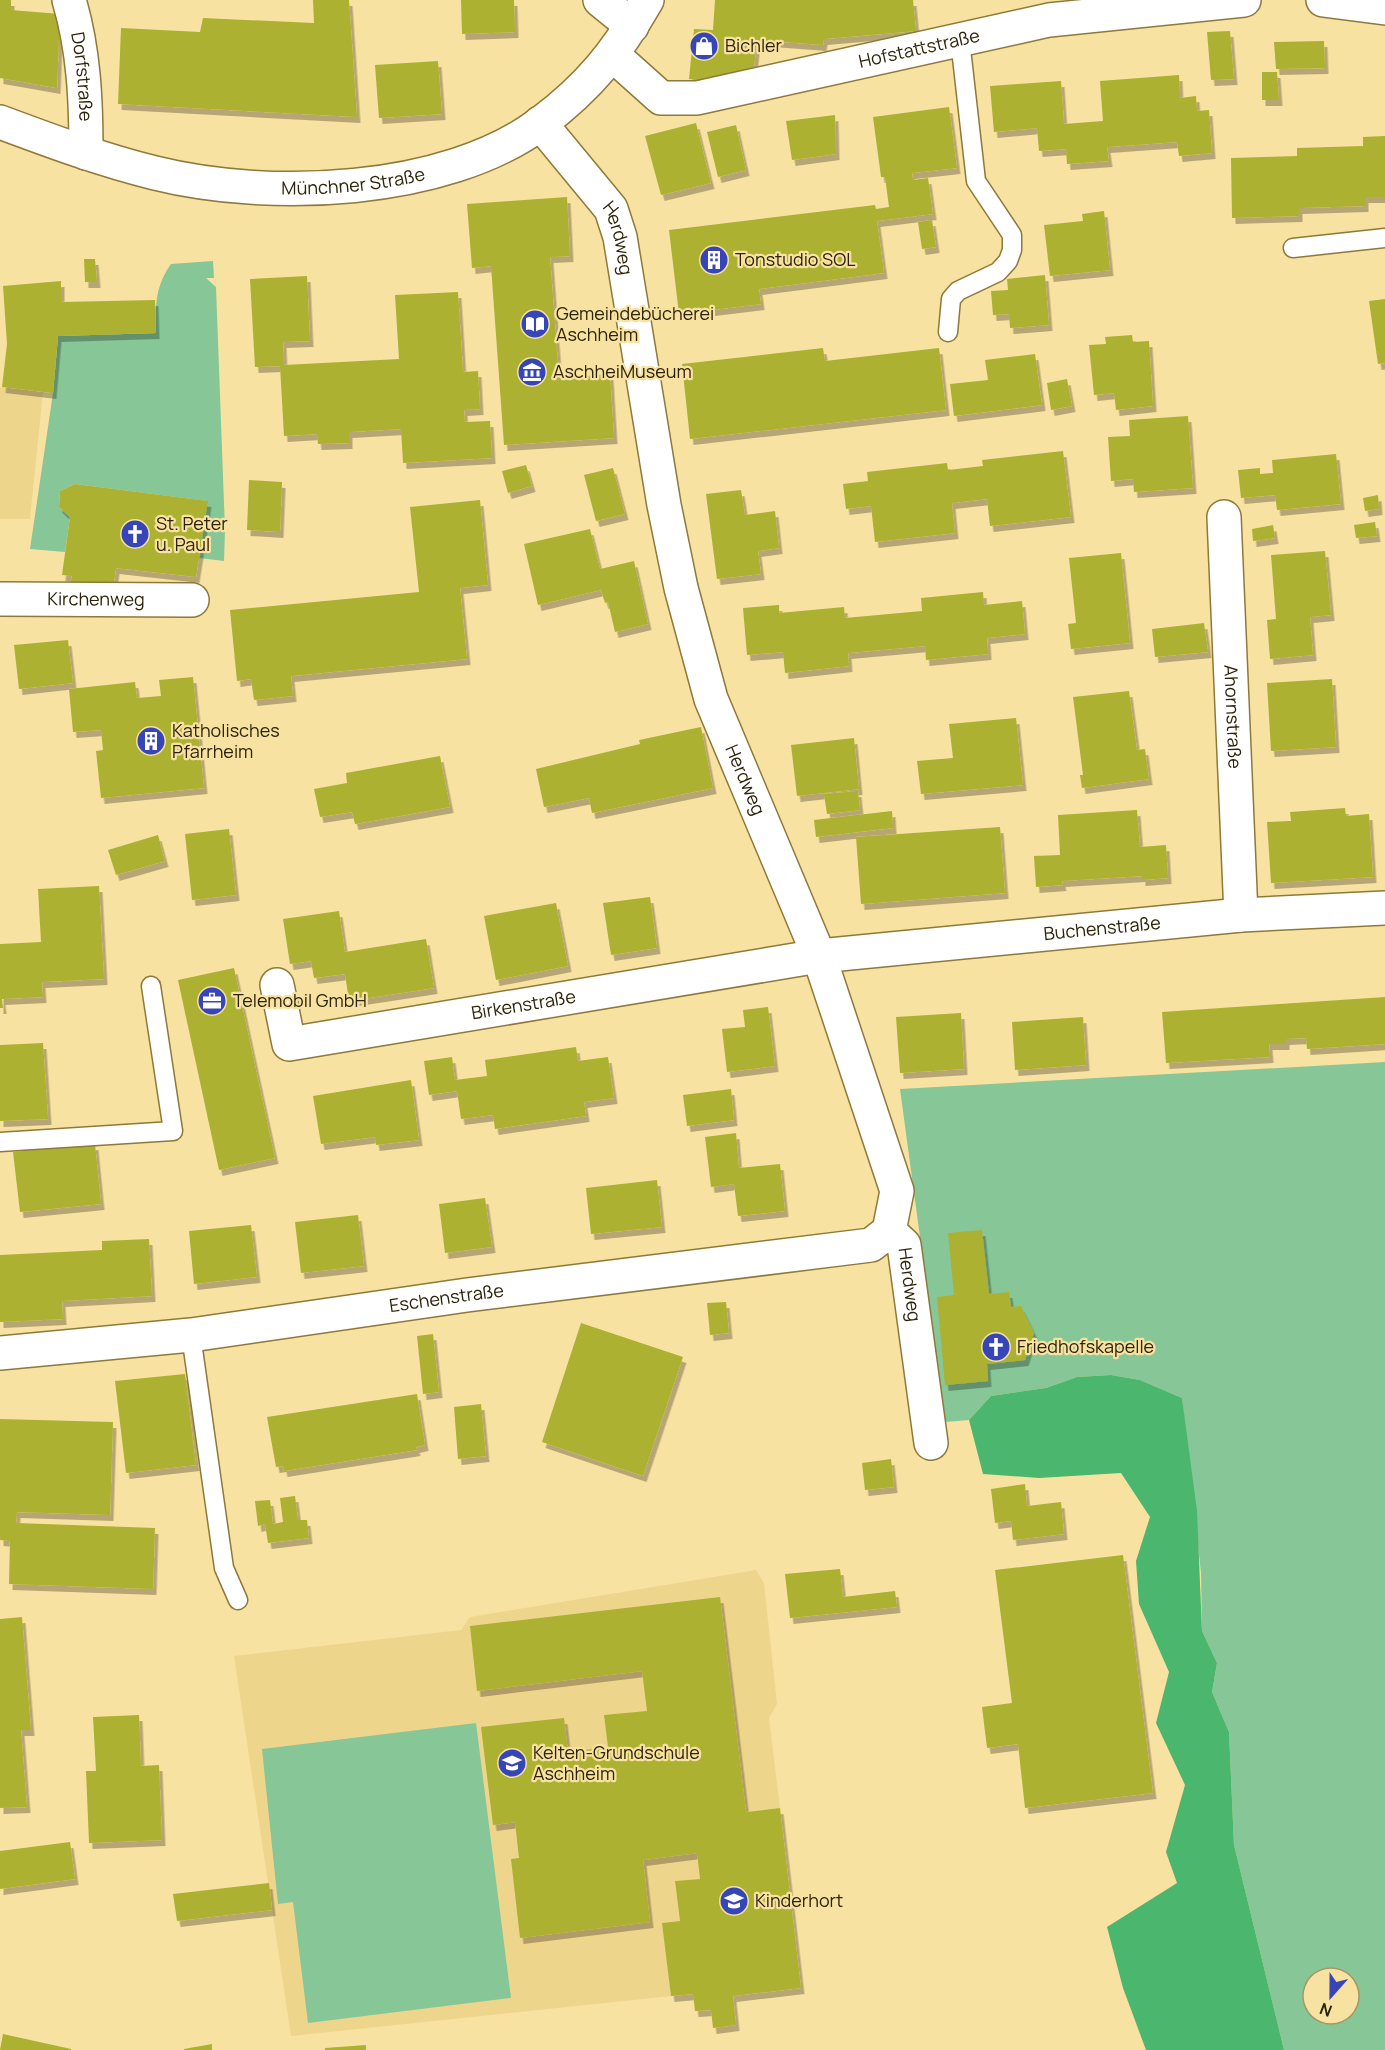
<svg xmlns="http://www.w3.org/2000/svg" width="1385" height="2050" viewBox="0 0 1385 2050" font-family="Manrope,sans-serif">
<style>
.built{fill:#eed58c}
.green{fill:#87c696;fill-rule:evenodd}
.forest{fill:#4bb66d}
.building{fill:#adb130;filter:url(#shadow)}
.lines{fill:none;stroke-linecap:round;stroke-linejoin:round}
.service-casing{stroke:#8e793a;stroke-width:21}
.minor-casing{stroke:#8e793a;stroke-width:36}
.tertiary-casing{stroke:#8e793a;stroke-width:36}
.service{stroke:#fff;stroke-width:18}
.minor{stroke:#fff;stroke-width:33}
.tertiary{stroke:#fff;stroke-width:33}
.labels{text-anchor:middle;stroke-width:4.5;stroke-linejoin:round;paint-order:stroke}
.poi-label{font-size:18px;fill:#2c2308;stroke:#f8e2a1;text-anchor:start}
.street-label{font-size:18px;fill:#2c2308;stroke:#f8e2a1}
</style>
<defs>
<filter id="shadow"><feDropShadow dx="3.5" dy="6" stdDeviation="0" flood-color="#0004"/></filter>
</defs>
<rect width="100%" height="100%" fill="#f8e2a1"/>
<!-- built -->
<g class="built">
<polygon points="0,387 43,392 30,519 0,519"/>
<polygon points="756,1570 764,1583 777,1704 769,1718 780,1808 693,1818 700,1879 675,1881 680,1921 663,1923 671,1996 291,2036 234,1656 461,1630 470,1617"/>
</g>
<!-- green -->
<g class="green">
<path d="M213 261 214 278H206L216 287 225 530 224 561 199 558 207 501 75 484 60 491 59 507 70 517 65 552 30 549 53 393 58 336 156 333C155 307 155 286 171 264Z"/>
<path d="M1385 1062V2050H1284L1234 1845 1229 1732 1212 1692 1217 1663 1202 1631 1201 1573 1182 1398 1140 1380 1111 1375 1077 1377 1046 1388 991 1396 969 1420 945 1422 900 1089ZM1313 1978H1349V2014H1313Z"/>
<polygon points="476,1723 511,1998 308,2023 293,1902 278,1904 262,1749"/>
</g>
<!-- forest -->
<polygon class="forest" points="1111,1375 1140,1380 1182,1398 1197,1511 1202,1631 1217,1663 1212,1692 1229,1732 1234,1845 1284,2050 1146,2050 1123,1988 1107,1927 1177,1883 1166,1852 1185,1785 1156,1723 1169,1672 1139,1604 1136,1561 1150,1517 1121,1473 1039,1478 983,1474 969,1420 991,1396 1046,1388 1077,1377"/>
<!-- building -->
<g class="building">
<polygon points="0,0 11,0 11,10 60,14 57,88 0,78"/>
<polygon points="313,0 349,0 357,117 118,104 121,28 200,32 203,18 314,23"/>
<polygon points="461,0 514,0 515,32 462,34"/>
<polygon points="715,0 913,0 916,31 824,39 823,45 757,40 753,75 718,83 689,79 694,29 713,30"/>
<polygon points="1230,31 1234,79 1211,80 1207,32"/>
<polygon points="1324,41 1325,68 1276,69 1274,42"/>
<polygon points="438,61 442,114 379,118 375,65"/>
<polygon points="1262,72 1277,72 1279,100 1262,100"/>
<polygon points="1179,75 1180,98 1196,96 1197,111 1209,110 1212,153 1179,156 1177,142 1107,147 1109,161 1067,164 1066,149 1039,151 1037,128 994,132 990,86 1061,81 1064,124 1103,121 1100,81"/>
<polygon points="949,107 957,168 912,173 913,180 928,178 933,214 877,221 884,273 759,289 761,304 679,314 669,230 875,205 876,209 889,207 885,177 881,177 873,117"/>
<polygon points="835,115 836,154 792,160 786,121"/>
<polygon points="696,123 711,183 661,195 645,136"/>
<polygon points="736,125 746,170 718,177 707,132"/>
<polygon points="1385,136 1385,197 1365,197 1365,206 1299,208 1299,216 1232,218 1231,158 1297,156 1297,148 1363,146 1363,137"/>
<polygon points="567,197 570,256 550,257 559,378 610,374 614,438 504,445 491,266 472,268 467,204"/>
<polygon points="1104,211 1110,270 1050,276 1044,225 1083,221 1082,214"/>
<polygon points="932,220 936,247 922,249 918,222"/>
<polygon points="84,259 95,259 97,282 85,282"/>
<polygon points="1045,275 1049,325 1010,328 1009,314 993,315 991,291 1008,290 1007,279"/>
<polygon points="307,276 310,341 283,342 284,365 399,359 395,295 458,292 463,372 478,371 480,409 464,410 465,422 490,421 492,458 403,463 401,429 349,432 349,443 318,444 317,434 284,436 280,366 255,367 250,279"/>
<polygon points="61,281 61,302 155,300 156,333 58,336 53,393 2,387 7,344 3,286"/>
<polygon points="1385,299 1385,363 1378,364 1369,301"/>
<polygon points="1132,335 1133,342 1149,341 1153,406 1116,410 1114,393 1094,395 1089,345 1106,344 1105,337"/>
<polygon points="823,348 825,361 939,348 946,410 690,439 682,364"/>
<polygon points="1035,354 1042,405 954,416 950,384 988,380 985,360"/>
<polygon points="1067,379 1072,406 1051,410 1047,383"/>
<polygon points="1188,416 1193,488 1134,492 1133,479 1111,481 1108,437 1130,436 1129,420"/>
<polygon points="1063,451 1071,517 990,526 987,499 952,503 955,533 875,542 871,506 846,509 843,484 868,481 867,472 947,463 948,470 983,466 982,460"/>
<polygon points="1336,454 1341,504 1277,510 1275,495 1241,498 1238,470 1260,468 1260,474 1273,473 1272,460"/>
<polygon points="526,465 532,486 508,493 502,471"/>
<polygon points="613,468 625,514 596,521 584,475"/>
<polygon points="249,480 282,482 280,532 247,530"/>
<polygon points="75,484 208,501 196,577 116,568 113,589 70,584 72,576 62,575 70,517 59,507 60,491"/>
<polygon points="741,490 745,515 775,511 779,548 758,551 761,574 717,579 706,494"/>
<polygon points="1378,495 1379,509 1365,511 1363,498"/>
<polygon points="480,500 488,585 460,588 467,659 291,676 293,696 254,700 251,679 237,681 230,610 419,592 410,507"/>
<polygon points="1375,522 1377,536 1356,538 1354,525"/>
<polygon points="1273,525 1275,538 1253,541 1252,529"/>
<polygon points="590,529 600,569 634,561 648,624 615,632 608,602 605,603 601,590 538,605 524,544"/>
<polygon points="1325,551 1331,615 1310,617 1313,655 1270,659 1267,620 1276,619 1271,555"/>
<polygon points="1121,553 1130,643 1071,649 1068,624 1076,623 1069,558"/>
<polygon points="983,592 984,605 1022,601 1025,634 987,638 988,654 926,660 925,646 848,653 849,666 785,673 783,652 747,655 743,608 779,605 779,613 844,607 845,618 922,611 921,598"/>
<polygon points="1204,623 1208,652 1155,657 1152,629"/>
<polygon points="68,640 73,683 19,689 14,645"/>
<polygon points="193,677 204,788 101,798 96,751 103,750 101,730 73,732 69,689 135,682 137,698 161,696 159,680"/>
<polygon points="1332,679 1336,747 1271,751 1267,683"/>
<polygon points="1129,691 1137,750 1145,749 1149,779 1082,788 1080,775 1083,775 1073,697"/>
<polygon points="1016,718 1023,785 921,794 917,761 953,758 949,724"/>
<polygon points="701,727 713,788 592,813 589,798 544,807 536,769 640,744 639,740"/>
<polygon points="854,738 859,789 797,796 791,745"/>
<polygon points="440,756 450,807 355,824 352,812 320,817 314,789 347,783 346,773"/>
<polygon points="858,791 860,810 827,814 824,794"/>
<polygon points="1345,808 1346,816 1369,814 1373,877 1271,883 1267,822 1291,821 1290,812"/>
<polygon points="1137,810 1140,847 1166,845 1168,878 1142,880 1142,876 1062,881 1063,885 1036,887 1034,856 1060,855 1058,815"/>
<polygon points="892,811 893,828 816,837 814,820"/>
<polygon points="1000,827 1005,893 861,904 856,837"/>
<polygon points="229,829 236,895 192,900 185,834"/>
<polygon points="158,835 165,861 116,875 108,850"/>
<polygon points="99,886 104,979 42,982 43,997 2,999 3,1008 0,1008 0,944 41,942 38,889"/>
<polygon points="650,897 657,948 611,955 603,903"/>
<polygon points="556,903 568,966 496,980 484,916"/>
<polygon points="339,911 345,952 426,939 434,988 349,1001 345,974 314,978 311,961 290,964 283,919"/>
<polygon points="234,968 275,1158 219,1170 178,980"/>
<polygon points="1385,997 1385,1044 1307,1049 1306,1038 1286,1039 1286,1044 1269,1044 1270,1057 1166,1063 1162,1012"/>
<polygon points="768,1007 775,1066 727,1072 722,1029 745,1027 743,1010"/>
<polygon points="961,1013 964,1069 900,1073 896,1017"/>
<polygon points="1083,1017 1086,1065 1015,1070 1012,1022"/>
<polygon points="43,1043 48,1119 0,1121 0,1045"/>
<polygon points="576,1047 578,1061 608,1057 614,1098 584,1102 586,1116 495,1129 493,1115 461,1119 457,1091 429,1095 424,1061 452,1057 455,1080 487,1076 485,1060"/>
<polygon points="411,1080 419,1140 376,1145 375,1137 321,1144 313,1096"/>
<polygon points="731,1089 734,1120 687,1126 683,1095"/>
<polygon points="736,1133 739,1168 780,1164 785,1211 738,1216 734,1184 711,1187 705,1137"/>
<polygon points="95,1144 101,1204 20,1212 13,1152"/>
<polygon points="657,1180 662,1227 591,1234 586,1188"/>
<polygon points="485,1198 492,1247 445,1253 439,1204"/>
<polygon points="358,1215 364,1266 301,1273 295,1222"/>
<polygon points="251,1225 257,1277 194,1284 189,1231"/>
<polygon points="982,1230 989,1294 1009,1292 1011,1307 1021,1306 1034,1333 1025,1360 987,1364 988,1381 945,1385 937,1297 954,1295 948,1233"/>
<polygon points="149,1239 152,1296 62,1301 63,1319 0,1322 0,1255 102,1250 102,1241"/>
<polygon points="726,1302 729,1333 710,1335 707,1303"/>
<polygon points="581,1323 683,1357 643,1476 542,1442"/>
<polygon points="433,1334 439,1392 423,1394 417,1336"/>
<polygon points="185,1374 196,1465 126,1473 115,1381"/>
<polygon points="417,1394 425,1445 416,1447 417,1450 284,1471 283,1466 276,1467 267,1417"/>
<polygon points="481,1404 486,1456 458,1459 454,1407"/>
<polygon points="0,1419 113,1422 110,1515 17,1512 16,1523 155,1528 153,1589 9,1584 10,1541 0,1540"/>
<polygon points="891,1459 894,1487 865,1490 862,1463"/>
<polygon points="1025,1484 1027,1506 1061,1502 1064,1534 1013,1540 1011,1521 995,1523 991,1489"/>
<polygon points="295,1496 298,1520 307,1520 309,1538 268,1543 265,1524 258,1526 255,1501 270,1500 273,1524 283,1522 280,1498"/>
<polygon points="1123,1555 1153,1793 1025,1808 1018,1744 987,1748 982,1707 1012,1703 995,1570"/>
<polygon points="840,1569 843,1597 895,1591 897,1607 790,1618 785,1574"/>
<polygon points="720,1597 746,1812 780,1808 801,1988 733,1996 736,2025 713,2028 711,2010 695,2011 693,1994 671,1996 662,1923 680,1921 675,1881 700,1879 697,1853 643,1860 650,1922 520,1938 511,1859 519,1858 515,1822 493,1825 481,1727 564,1718 568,1752 608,1747 604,1715 647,1711 642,1671 477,1691 470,1626"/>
<polygon points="22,1617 31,1730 21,1730 27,1807 0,1808 0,1619"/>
<polygon points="139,1715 141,1766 159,1765 162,1840 89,1843 86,1771 96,1771 93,1717"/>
<polygon points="70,1842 75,1879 0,1889 0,1851"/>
<polygon points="269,1883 272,1910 177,1921 173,1894"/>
<polygon points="3,2034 71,2049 71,2050 0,2050"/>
<polygon points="212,2044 212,2050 184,2050 184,2049"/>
<polygon points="366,2045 366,2050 325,2050 325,2048"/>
</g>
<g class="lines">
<!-- service casing -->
<g class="service-casing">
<g id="service">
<polyline points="1293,248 1385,238"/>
<polyline points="948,332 951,299 958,291 998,272 1008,261 1012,250 1012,235 976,181 960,40"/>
<polyline points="0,1142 173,1131 151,986"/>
<polyline points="191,1335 224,1568 238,1600"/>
</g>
</g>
<!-- minor casing -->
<g class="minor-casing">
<g id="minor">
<path id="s1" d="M69 0C84 50 86 101 86 153"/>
<polyline points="600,0 632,26"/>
<polyline points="1323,0 1385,8"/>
<path id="s2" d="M613 55 661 98H697L1049 20 1244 0"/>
<path id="s3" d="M540 123 611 209 620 237 664 505 681 588 711 699 819 956 897 1191 889 1231 904 1245 931 1443"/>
<path id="s4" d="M1224 517 1241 915"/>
<path id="s5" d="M0 599 192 600"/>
<path id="s6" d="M277 985 289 1044 819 956 1241 915 1385 908"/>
<path id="s7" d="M0 1353 191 1335 467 1295 871 1245 889 1231"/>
</g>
</g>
<!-- tertiary casing -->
<g class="tertiary-casing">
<g id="tertiary">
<path id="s8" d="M0 122C51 141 102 160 155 173 268 201 445 195 541 123 590 86 617 52 647 0"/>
</g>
</g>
<!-- service -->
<use href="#service" class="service"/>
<!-- minor -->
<use href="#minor" class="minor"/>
<!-- tertiary -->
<use href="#tertiary" class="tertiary"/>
</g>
<!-- icons -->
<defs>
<g id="shop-disc" transform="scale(1.5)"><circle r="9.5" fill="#3645b8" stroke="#f8e2a1"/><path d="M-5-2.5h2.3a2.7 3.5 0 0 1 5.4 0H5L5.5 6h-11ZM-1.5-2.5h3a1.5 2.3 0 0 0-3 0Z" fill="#fff"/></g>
<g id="building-disc" transform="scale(1.5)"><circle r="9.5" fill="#3645b8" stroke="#f8e2a1"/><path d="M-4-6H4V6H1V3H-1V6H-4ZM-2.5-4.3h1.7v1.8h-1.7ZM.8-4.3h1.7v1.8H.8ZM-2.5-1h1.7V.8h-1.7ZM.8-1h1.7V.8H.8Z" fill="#fff"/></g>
<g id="library-disc" transform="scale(1.5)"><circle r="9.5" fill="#3645b8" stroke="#f8e2a1"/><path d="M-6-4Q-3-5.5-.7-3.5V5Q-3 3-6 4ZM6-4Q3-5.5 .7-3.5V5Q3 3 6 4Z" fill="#fff"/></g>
<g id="museum-disc" transform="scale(1.5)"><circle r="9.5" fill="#3645b8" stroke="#f8e2a1"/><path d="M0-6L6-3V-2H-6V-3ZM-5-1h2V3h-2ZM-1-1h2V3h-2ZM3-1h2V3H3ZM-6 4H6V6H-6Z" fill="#fff"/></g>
<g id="church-disc" transform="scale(1.5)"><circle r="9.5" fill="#3645b8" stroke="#f8e2a1"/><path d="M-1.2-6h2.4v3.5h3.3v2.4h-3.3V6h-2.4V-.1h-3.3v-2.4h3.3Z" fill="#fff"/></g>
<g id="office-disc" transform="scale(1.5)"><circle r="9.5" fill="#3645b8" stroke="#f8e2a1"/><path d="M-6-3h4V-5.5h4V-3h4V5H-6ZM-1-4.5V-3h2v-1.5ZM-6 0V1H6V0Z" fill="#fff"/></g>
<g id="school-disc" transform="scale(1.5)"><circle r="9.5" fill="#3645b8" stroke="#f8e2a1"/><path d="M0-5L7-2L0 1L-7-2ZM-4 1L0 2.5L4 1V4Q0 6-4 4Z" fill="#fff"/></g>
</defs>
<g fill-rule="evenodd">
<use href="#shop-disc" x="704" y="46"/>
<use href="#building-disc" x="714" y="260"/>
<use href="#library-disc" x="535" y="324"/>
<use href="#museum-disc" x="532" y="372"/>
<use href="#church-disc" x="135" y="534"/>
<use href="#building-disc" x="151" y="741"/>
<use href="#office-disc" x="212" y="1001"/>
<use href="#church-disc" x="996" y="1347"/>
<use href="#school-disc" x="512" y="1763"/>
<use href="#school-disc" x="734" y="1901"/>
</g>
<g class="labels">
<!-- poi labels -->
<g class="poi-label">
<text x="725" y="52">Bichler</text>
<text x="735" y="266">Tonstudio SOL</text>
<text x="556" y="320">Gemeindebücherei<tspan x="556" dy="21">Aschheim</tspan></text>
<text x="553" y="378">AschheiMuseum</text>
<text x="156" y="530">St. Peter<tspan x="156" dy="21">u. Paul</tspan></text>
<text x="172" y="737">Katholisches<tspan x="172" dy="21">Pfarrheim</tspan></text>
<text x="233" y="1007">Telemobil GmbH</text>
<text x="1017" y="1353">Friedhofskapelle</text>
<text x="533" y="1759">Kelten-Grundschule<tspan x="533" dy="21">Aschheim</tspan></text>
<text x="755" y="1907">Kinderhort</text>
</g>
<!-- street labels -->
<g class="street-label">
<text dy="6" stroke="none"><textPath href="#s2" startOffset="328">Hofstattstraße</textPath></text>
<text dy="6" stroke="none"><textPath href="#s1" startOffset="78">Dorfstraße</textPath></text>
<text dy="6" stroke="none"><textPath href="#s8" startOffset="363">Münchner Straße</textPath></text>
<text dy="6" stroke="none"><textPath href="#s3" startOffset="142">Herdweg</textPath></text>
<text dy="6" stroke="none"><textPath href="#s5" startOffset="96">Kirchenweg</textPath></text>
<text dy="6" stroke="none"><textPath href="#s4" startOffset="200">Ahornstraße</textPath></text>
<text dy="6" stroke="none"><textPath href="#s3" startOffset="700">Herdweg</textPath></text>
<text dy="6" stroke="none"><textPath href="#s6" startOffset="882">Buchenstraße</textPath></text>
<text dy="6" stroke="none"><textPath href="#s6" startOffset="298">Birkenstraße</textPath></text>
<text dy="6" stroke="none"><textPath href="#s3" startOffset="1240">Herdweg</textPath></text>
<text dy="6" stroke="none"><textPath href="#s7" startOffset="450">Eschenstraße</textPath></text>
</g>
</g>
<!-- north arrow -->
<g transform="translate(1331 1996) rotate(201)"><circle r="28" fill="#f8e2a1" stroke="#a69664" stroke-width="1.5"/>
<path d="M0-4.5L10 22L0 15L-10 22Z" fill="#3645b8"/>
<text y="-9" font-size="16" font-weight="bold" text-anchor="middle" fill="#2c2308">N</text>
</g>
</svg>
